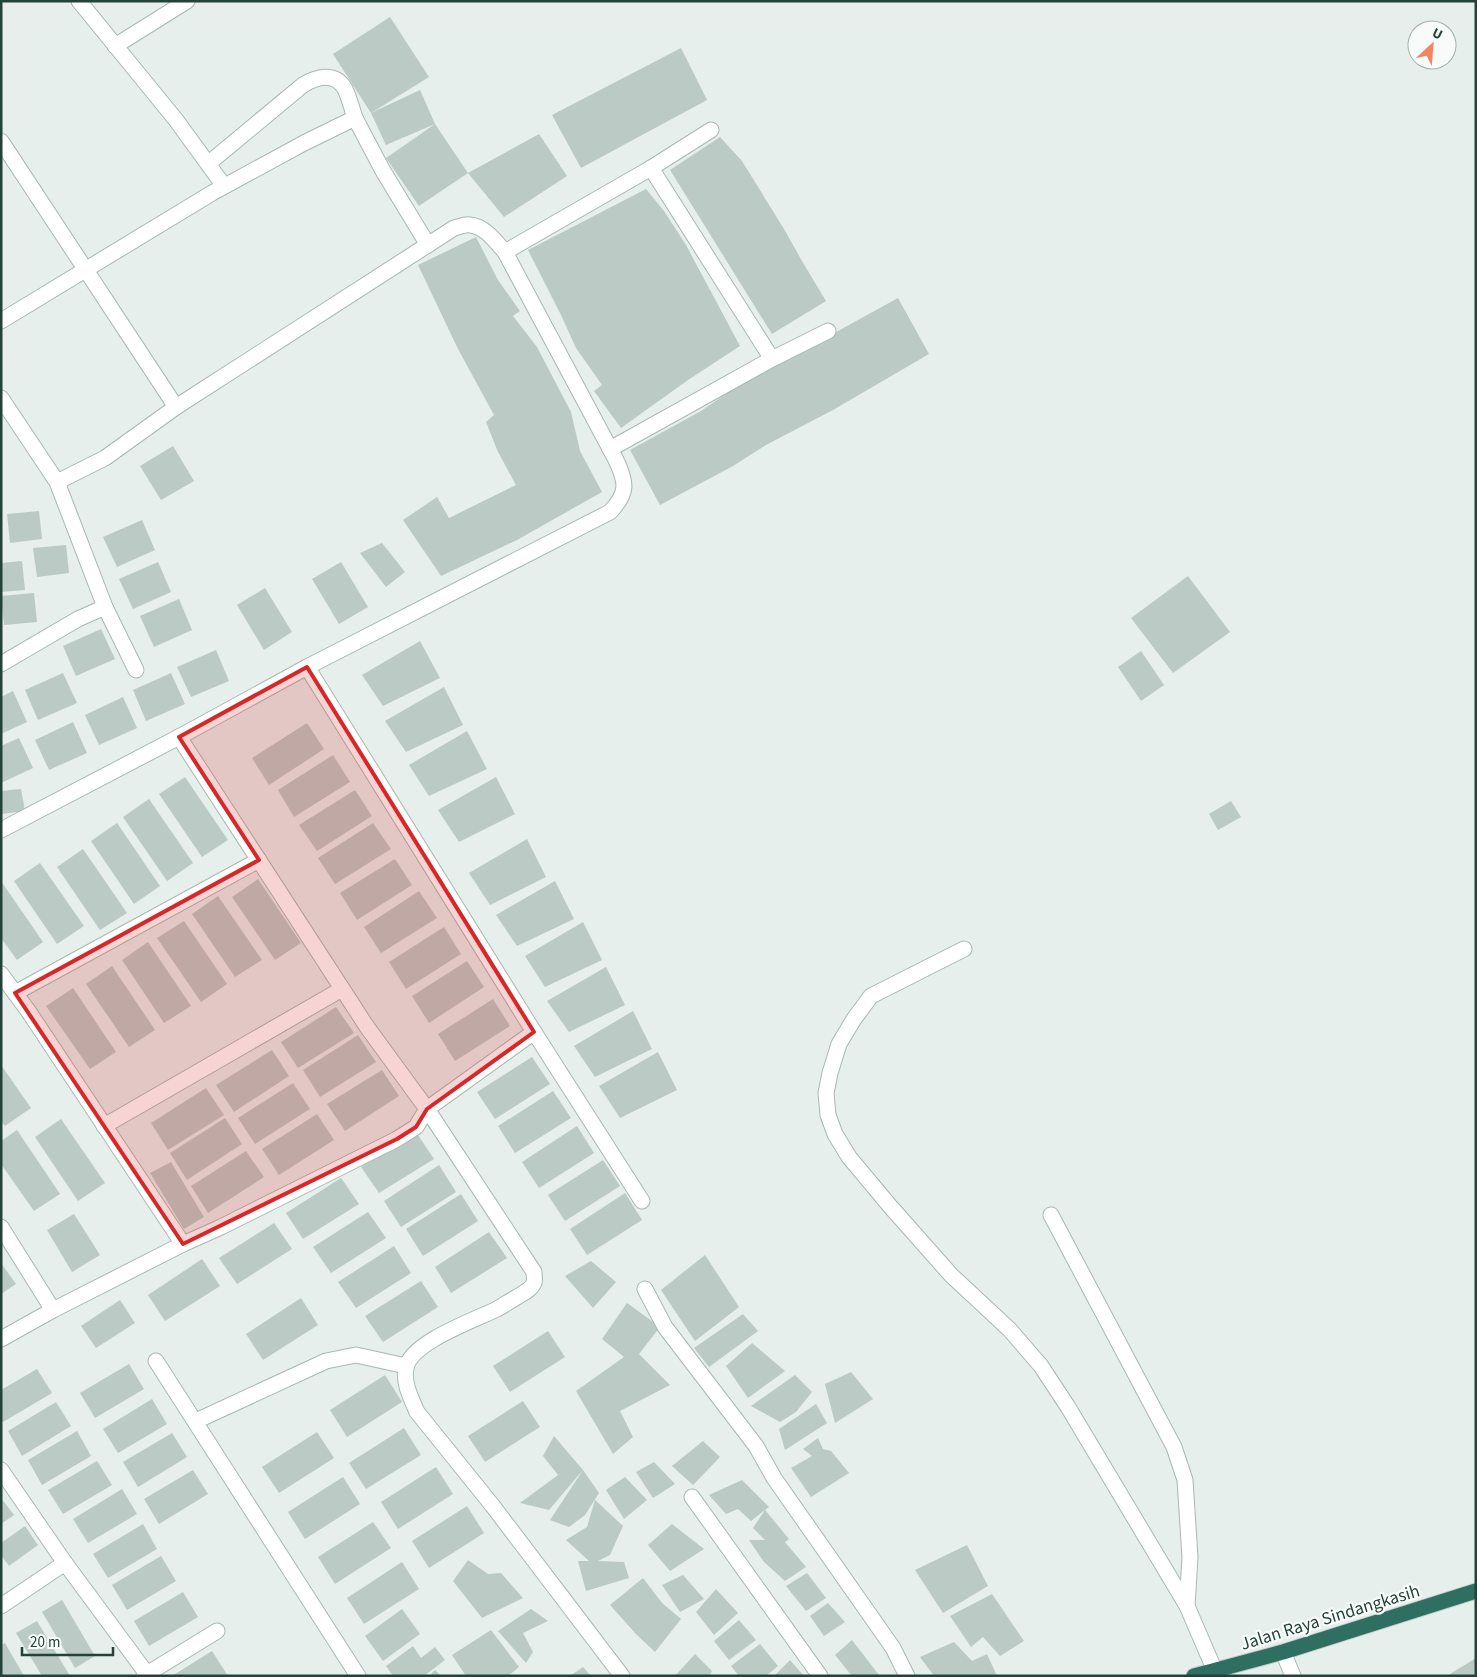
<svg xmlns="http://www.w3.org/2000/svg" width="1477" height="1677" viewBox="0 0 1477 1677" font-family="'Source Sans 3',sans-serif">
<style>
.building{fill:#bbcac4}
.lines{fill:none;stroke-linecap:round;stroke-linejoin:round}
.lane-casing{stroke:#a8b8b2;stroke-width:17}
.street-casing{stroke:#a8b8b2;stroke-width:17}
.highway-casing{stroke:#c2cac8;stroke-width:17}
.lane{stroke:#fff;stroke-width:15}
.street{stroke:#fff;stroke-width:15}
.highway{stroke:#2f6f62;stroke-width:15}
.marked{fill:#d62828;fill-opacity:0.2;stroke:#d62828;stroke-width:4;stroke-linejoin:round}
.labels{text-anchor:middle;stroke-width:4.5;stroke-linejoin:round;paint-order:stroke}
.street-label{font-size:18px;fill:#24423a;stroke:#f7fbf9}
</style>
<rect width="100%" height="100%" fill="#e6efeb"/>
<!-- building -->
<g class="building">
<polygon points="390,17 429,77 371,113 333,54"/>
<polygon points="681,48 707,100 581,168 552,115"/>
<polygon points="420,90 435,124 468,173 419,206 386,158 435,124 386,145 371,113"/>
<polygon points="539,134 567,176 504,217 468,173"/>
<polygon points="720,137 742,161 784,229 802,261 826,301 772,334 670,170"/>
<polygon points="646,189 664,211 686,245 740,346 688,380 621,428 594,391 602,385 576,348 561,315 528,250"/>
<polygon points="476,237 498,280 520,311 513,316 537,347 571,412 580,451 602,492 517,540 441,576 403,520 437,497 449,518 516,485 498,452 486,422 494,415 458,349 418,265"/>
<polygon points="898,298 929,354 833,410 766,445 733,466 660,505 630,450 701,411 736,387"/>
<polygon points="173,446 194,481 161,500 140,466"/>
<polygon points="39,511 42,539 10,543 7,514"/>
<polygon points="142,520 155,550 117,567 103,537"/>
<polygon points="382,543 405,572 386,587 360,553"/>
<polygon points="66,545 69,573 37,577 33,548"/>
<polygon points="22,561 25,590 1,592 1,563"/>
<polygon points="158,562 171,592 133,609 119,579"/>
<polygon points="341,562 368,607 339,624 312,579"/>
<polygon points="1188,576 1230,632 1173,673 1131,618"/>
<polygon points="265,588 292,632 264,650 237,605"/>
<polygon points="34,593 37,622 4,625 1,596"/>
<polygon points="179,599 192,630 154,647 140,616"/>
<polygon points="101,629 115,659 76,676 63,646"/>
<polygon points="420,641 440,678 383,706 362,675"/>
<polygon points="216,650 229,681 191,697 177,667"/>
<polygon points="1141,651 1164,685 1141,701 1118,667"/>
<polygon points="63,673 77,703 38,720 25,690"/>
<polygon points="171,673 185,704 146,721 133,690"/>
<polygon points="444,687 463,725 406,752 385,721"/>
<polygon points="13,691 27,722 1,734 1,697"/>
<polygon points="123,697 137,728 99,745 85,715"/>
<polygon points="73,722 87,753 49,770 35,740"/>
<polygon points="307,723 324,749 269,785 252,758"/>
<polygon points="467,731 487,769 429,796 409,765"/>
<polygon points="19,738 33,768 1,783 1,746"/>
<polygon points="333,755 350,782 294,817 278,790"/>
<polygon points="185,777 228,840 202,857 159,794"/>
<polygon points="496,777 515,814 459,842 438,810"/>
<polygon points="21,789 25,811 1,814 1,791"/>
<polygon points="355,790 372,816 317,851 299,825"/>
<polygon points="149,799 193,863 167,881 123,817"/>
<polygon points="1231,801 1241,817 1218,830 1209,814"/>
<polygon points="117,823 160,886 134,904 91,841"/>
<polygon points="373,823 391,849 335,884 318,858"/>
<polygon points="527,839 546,877 490,905 469,873"/>
<polygon points="83,849 127,913 100,930 57,867"/>
<polygon points="395,859 412,885 357,920 340,893"/>
<polygon points="40,863 84,926 57,944 14,881"/>
<polygon points="258,879 301,943 275,960 232,897"/>
<polygon points="1,881 43,942 17,960 1,938"/>
<polygon points="555,881 574,919 517,946 496,915"/>
<polygon points="419,891 437,918 381,953 364,927"/>
<polygon points="218,896 262,960 235,977 192,914"/>
<polygon points="184,921 227,984 201,1002 157,938"/>
<polygon points="583,922 602,960 545,987 525,956"/>
<polygon points="444,927 461,954 406,989 389,962"/>
<polygon points="148,942 191,1006 164,1023 122,960"/>
<polygon points="467,961 484,987 429,1023 412,996"/>
<polygon points="112,966 155,1030 129,1047 86,984"/>
<polygon points="606,967 625,1005 569,1032 547,1001"/>
<polygon points="73,988 116,1052 90,1069 46,1006"/>
<polygon points="493,999 510,1026 455,1061 438,1034"/>
<polygon points="336,1007 354,1033 298,1068 281,1042"/>
<polygon points="633,1011 652,1049 595,1077 574,1046"/>
<polygon points="358,1035 376,1062 320,1097 303,1070"/>
<polygon points="272,1050 289,1076 234,1112 216,1085"/>
<polygon points="658,1052 677,1090 620,1118 599,1086"/>
<polygon points="532,1057 550,1084 495,1119 477,1092"/>
<polygon points="1,1065 31,1108 5,1126 1,1121"/>
<polygon points="382,1070 399,1096 345,1131 327,1104"/>
<polygon points="293,1083 310,1109 255,1144 238,1118"/>
<polygon points="206,1088 224,1115 168,1150 151,1123"/>
<polygon points="553,1091 571,1118 515,1153 498,1126"/>
<polygon points="317,1114 334,1140 279,1175 262,1149"/>
<polygon points="225,1118 242,1144 187,1180 170,1153"/>
<polygon points="61,1119 105,1183 78,1201 35,1137"/>
<polygon points="577,1126 594,1153 539,1188 522,1162"/>
<polygon points="17,1130 60,1194 34,1211 1,1164 1,1141"/>
<polygon points="416,1132 434,1159 379,1193 361,1167"/>
<polygon points="246,1151 264,1177 208,1213 191,1186"/>
<polygon points="603,1160 620,1186 565,1221 548,1195"/>
<polygon points="171,1162 204,1217 184,1229 150,1173"/>
<polygon points="439,1165 456,1192 401,1227 384,1201"/>
<polygon points="341,1178 359,1204 303,1239 286,1213"/>
<polygon points="625,1193 642,1220 587,1255 570,1229"/>
<polygon points="461,1194 478,1221 423,1256 406,1229"/>
<polygon points="368,1212 386,1238 331,1273 313,1247"/>
<polygon points="74,1214 100,1255 72,1272 47,1230"/>
<polygon points="274,1223 292,1249 237,1284 219,1258"/>
<polygon points="489,1232 507,1258 451,1293 435,1267"/>
<polygon points="394,1246 411,1273 356,1308 338,1282"/>
<polygon points="705,1255 739,1307 695,1341 661,1290"/>
<polygon points="202,1259 220,1286 165,1321 148,1295"/>
<polygon points="591,1261 616,1282 593,1308 565,1276"/>
<polygon points="1,1263 16,1284 1,1294"/>
<polygon points="421,1281 438,1307 383,1342 365,1316"/>
<polygon points="301,1298 318,1325 263,1360 246,1334"/>
<polygon points="120,1300 135,1323 96,1348 81,1326"/>
<polygon points="627,1303 660,1327 639,1354 670,1385 620,1411 633,1437 613,1454 576,1391 624,1357 602,1339"/>
<polygon points="743,1314 758,1331 709,1367 694,1348"/>
<polygon points="548,1331 565,1357 510,1392 493,1366"/>
<polygon points="752,1343 785,1371 748,1398 726,1366"/>
<polygon points="129,1364 144,1389 95,1418 80,1393"/>
<polygon points="37,1369 52,1393 3,1422 1,1419 1,1390"/>
<polygon points="851,1372 873,1399 835,1423 825,1384"/>
<polygon points="385,1375 402,1402 347,1437 330,1410"/>
<polygon points="795,1375 812,1392 796,1412 780,1422 751,1406"/>
<polygon points="152,1399 167,1424 118,1453 103,1429"/>
<polygon points="523,1401 540,1427 485,1462 468,1436"/>
<polygon points="56,1402 71,1426 22,1456 8,1431"/>
<polygon points="816,1404 827,1423 785,1450 779,1429"/>
<polygon points="404,1428 421,1455 366,1489 349,1463"/>
<polygon points="77,1431 91,1456 42,1485 28,1460"/>
<polygon points="317,1432 334,1458 279,1493 262,1467"/>
<polygon points="172,1433 187,1457 138,1487 123,1462"/>
<polygon points="554,1436 583,1470 549,1510 520,1503 558,1475 543,1456"/>
<polygon points="818,1438 823,1449 831,1451 849,1473 811,1497 791,1468 812,1456 803,1449"/>
<polygon points="703,1441 720,1457 693,1485 672,1466"/>
<polygon points="97,1461 112,1485 63,1514 48,1490"/>
<polygon points="654,1462 675,1484 653,1498 636,1472"/>
<polygon points="436,1467 453,1494 398,1529 381,1502"/>
<polygon points="193,1470 208,1494 159,1524 144,1499"/>
<polygon points="583,1470 599,1493 585,1515 569,1527 550,1520"/>
<polygon points="343,1477 360,1504 305,1539 288,1512"/>
<polygon points="625,1477 647,1500 624,1519 606,1490"/>
<polygon points="742,1480 769,1507 765,1510 789,1539 785,1542 806,1567 785,1581 764,1562 749,1540 765,1540 753,1528 765,1510 751,1521 738,1509 726,1514 709,1495"/>
<polygon points="122,1489 137,1514 88,1543 73,1519"/>
<polygon points="1,1498 14,1515 1,1524"/>
<polygon points="595,1500 623,1526 610,1555 598,1561 624,1562 629,1578 586,1591 578,1561 589,1561 566,1540 587,1527"/>
<polygon points="467,1506 484,1533 429,1568 412,1541"/>
<polygon points="373,1522 391,1548 335,1584 318,1557"/>
<polygon points="143,1524 157,1549 108,1578 93,1554"/>
<polygon points="672,1524 704,1549 670,1571 648,1545"/>
<polygon points="25,1526 38,1545 9,1566 1,1555 1,1543"/>
<polygon points="967,1545 988,1586 943,1613 915,1570"/>
<polygon points="161,1556 176,1581 127,1610 112,1585"/>
<polygon points="468,1560 488,1574 501,1573 523,1598 482,1618 453,1581"/>
<polygon points="402,1562 419,1589 364,1624 347,1598"/>
<polygon points="807,1573 826,1598 806,1611 786,1586"/>
<polygon points="683,1575 704,1599 680,1612 662,1585"/>
<polygon points="643,1578 662,1603 681,1619 655,1652 636,1634 610,1605"/>
<polygon points="716,1589 738,1613 714,1635 696,1612"/>
<polygon points="183,1592 198,1617 149,1646 134,1621"/>
<polygon points="992,1594 1024,1641 1000,1656 983,1637 971,1647 950,1616"/>
<polygon points="62,1600 95,1656 75,1668 42,1612"/>
<polygon points="828,1603 845,1622 824,1636 810,1616"/>
<polygon points="402,1609 420,1634 383,1661 365,1636"/>
<polygon points="531,1609 548,1621 523,1633 533,1652 526,1663 498,1631"/>
<polygon points="739,1620 756,1640 729,1660 714,1641"/>
<polygon points="37,1621 70,1676 42,1676 16,1633"/>
<polygon points="491,1630 519,1667 508,1676 466,1676 452,1655"/>
<polygon points="852,1640 879,1675 852,1676 835,1655"/>
<polygon points="954,1642 972,1661 987,1654 997,1676 934,1676 920,1657"/>
<polygon points="5,1643 24,1676 1,1676 1,1645"/>
<polygon points="760,1644 778,1666 766,1676 739,1676 731,1666"/>
<polygon points="413,1646 421,1658 435,1647 445,1660 424,1676 393,1676 386,1666"/>
<polygon points="212,1651 228,1676 172,1676"/>
<polygon points="695,1654 712,1671 709,1676 675,1676"/>
<polygon points="1476,1658 1476,1676 1451,1676 1450,1674"/>
<polygon points="790,1660 804,1676 774,1676"/>
<polygon points="583,1667 591,1676 570,1676"/>
<polygon points="435,1670 441,1676 429,1676"/>
</g>
<g class="lines">
<!-- lane casing -->
<g class="lane-casing">
<g id="lane">
<polyline points="964,949 871,996 854,1019 839,1044 830,1073 826,1093 828,1115 835,1134 849,1157 889,1205 951,1275 1010,1330 1041,1366 1068,1407 1187,1606 1215,1671"/>
<polyline points="1051,1215 1174,1447 1185,1480 1190,1557 1187,1606"/>
<polyline points="1283,1652 1293,1676"/>
</g>
</g>
<!-- street casing -->
<g class="street-casing">
<g id="street">
<polyline points="79,1 176,120 224,186"/>
<polyline points="115,46 187,1"/>
<polyline points="1,141 176,407"/>
<path d="M209 163 303 85C316 77 335 71 345 89 349 97 352 109 355 118"/>
<polyline points="651,168 772,359"/>
<polyline points="505,252 651,168 711,130"/>
<polyline points="1,321 212,193 304,143 355,118 383,171 428,245"/>
<polyline points="1,398 57,482 105,607 78,619 1,664"/>
<polyline points="610,449 772,359 828,331"/>
<polyline points="105,607 136,670"/>
<polyline points="307,667 534,1032 642,1201"/>
<path d="M179 737 367 1027 427 1109 534 1272C534 1276 535 1279 534 1283 531 1290 523 1293 517 1297 510 1301 504 1305 497 1309 475 1320 411 1342 406 1368 403 1383 411 1398 417 1412L492 1505 622 1676"/>
<path d="M1 830 179 737 307 667 610 512C628 493 627 483 616 460L505 252C496 242 485 226 470 225 465 224 459 227 454 228L176 407 105 458 57 482"/>
<polyline points="1,974 29,1012 183,1244 221,1227 397,1139 416,1127 427,1109 534,1032"/>
<polyline points="15,993 259,860"/>
<polyline points="104,1126 342,989"/>
<polyline points="1,1227 53,1310"/>
<polyline points="645,1289 665,1327 756,1446 774,1478 893,1648 907,1676"/>
<polyline points="1,1339 53,1310 183,1244"/>
<polyline points="156,1361 358,1676"/>
<polyline points="196,1421 326,1361 356,1355 406,1366"/>
<polyline points="1,1470 65,1563 147,1674 144,1676"/>
<polyline points="692,1497 820,1676"/>
<polyline points="1,1606 65,1563"/>
<polyline points="147,1674 217,1631"/>
</g>
</g>
<!-- highway casing -->
<g class="highway-casing">
<polyline id="highway" points="1194,1676 1283,1652 1476,1591"/>
</g>
<!-- lane -->
<use href="#lane" class="lane"/>
<!-- street -->
<use href="#street" class="street"/>
<!-- highway -->
<use href="#highway" class="highway"/>
</g>
<!-- marked area -->
<path class="marked" d="M307 667 534 1032 427 1109 416 1127 397 1139 183 1244 15 993 259 860 179 737Z"/>
<g class="labels">
<!-- street labels -->
<g class="street-label">
<text transform="translate(1330 1617) rotate(-17)" y="6">Jalan Raya Sindangkasih</text>
</g>
</g>
<!-- border -->
<rect width="1477" height="1677" fill="none" stroke="#24423a" stroke-width="5"/>
<!-- north arrow -->
<g transform="translate(1432 45) rotate(26)"><circle r="24" fill="#f7fbf9" stroke="#a3b1ad"/>
<path d="M0-4L9 19L0 12L-9 19Z" fill="#f4845f"/>
<text y="-8" font-size="14" font-weight="bold" text-anchor="middle" fill="#24423a">U</text>
</g>
<!-- scale -->
<path d="M22 1647v8h91v-8" fill="none" stroke="#24423a" stroke-width="2.5"/>
<text x="30" y="1647" font-size="15" fill="#24423a" stroke="#f7fbf9" stroke-width="4" paint-order="stroke">20 m</text>
</svg>
